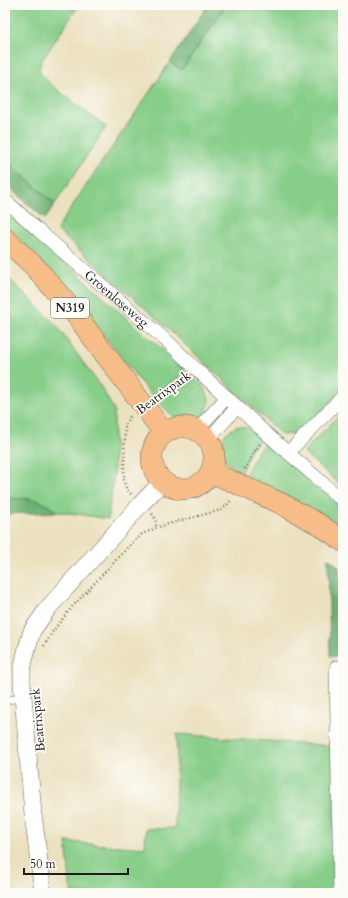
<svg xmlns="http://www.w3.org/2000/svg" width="348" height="898" viewBox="0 0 348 898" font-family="Cardo,serif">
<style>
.green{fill:#87ce89;stroke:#527552}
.forest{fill:#6db175;stroke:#446648}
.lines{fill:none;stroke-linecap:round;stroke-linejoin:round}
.service-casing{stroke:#646155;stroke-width:8}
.minor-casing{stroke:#646155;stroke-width:14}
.tertiary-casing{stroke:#646155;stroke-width:18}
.primary-casing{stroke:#646155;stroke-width:22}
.path{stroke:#646155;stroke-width:2.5;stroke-dasharray:1 3;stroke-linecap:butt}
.service{stroke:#fff;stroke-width:7}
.minor{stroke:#fff;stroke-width:13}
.tertiary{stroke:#fff;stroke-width:17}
.primary{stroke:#f7bd88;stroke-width:21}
.labels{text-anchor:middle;stroke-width:3.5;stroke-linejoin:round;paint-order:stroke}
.shield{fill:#fdfcf7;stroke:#605f5e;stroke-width:1}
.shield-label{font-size:12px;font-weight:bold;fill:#1c1c1c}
.street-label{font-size:13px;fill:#1c1c1c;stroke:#fdfcf7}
</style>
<rect width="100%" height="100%" fill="#fdfcf7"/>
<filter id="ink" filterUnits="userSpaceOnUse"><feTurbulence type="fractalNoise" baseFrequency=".025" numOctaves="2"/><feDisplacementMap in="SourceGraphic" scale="8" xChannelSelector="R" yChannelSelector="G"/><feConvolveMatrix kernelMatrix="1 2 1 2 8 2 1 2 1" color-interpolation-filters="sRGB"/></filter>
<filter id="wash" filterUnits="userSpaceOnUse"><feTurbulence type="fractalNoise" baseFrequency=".012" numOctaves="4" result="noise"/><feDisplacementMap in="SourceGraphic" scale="16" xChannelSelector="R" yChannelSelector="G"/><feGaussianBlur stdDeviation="0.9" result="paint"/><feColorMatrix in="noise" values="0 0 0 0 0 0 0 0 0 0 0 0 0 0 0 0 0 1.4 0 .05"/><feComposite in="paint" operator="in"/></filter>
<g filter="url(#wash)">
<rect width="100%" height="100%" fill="#ebe1bf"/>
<!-- green -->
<g class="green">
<polygon points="5,5 79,5 42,60 39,69 41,74 55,88 106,127 55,204 5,160"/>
<polygon points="226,5 343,5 343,388 301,433 282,435 175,335 57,230 64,218 170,62 181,70 185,66"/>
<polygon points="5,208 144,334 184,367 184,374 152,396 65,287 27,249 5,229"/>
<polygon points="5,275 55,324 101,387 114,410 114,473 108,519 77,514 58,512 40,501 30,499 5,498"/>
<path d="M191 375C194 379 199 382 203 386 211 396 212 411 199 417 193 420 187 422 181 420 170 416 164 408 157 400Z"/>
<polygon points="343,411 343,487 304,453 309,446"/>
<polygon points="237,426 249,428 261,438 251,450 241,473 226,462 220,449 225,434"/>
<polygon points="264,443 269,444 343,508 343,531 323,517 245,475 257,452"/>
<polygon points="177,734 332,746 336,893 71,893 66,842 145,848 146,829 175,828"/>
</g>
<!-- forest -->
<g class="forest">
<polygon points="208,5 226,5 185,66 181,70 170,62"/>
<polygon points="5,160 55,204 45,219 5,184"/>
<polygon points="5,498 30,499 40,501 58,512 5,514"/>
<polygon points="328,558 339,567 342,656 330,656"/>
</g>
</g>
<g filter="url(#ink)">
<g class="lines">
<!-- service casing -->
<g class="service-casing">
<polyline id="service" points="5,700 23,698"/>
</g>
<!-- minor casing -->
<g class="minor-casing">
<g id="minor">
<path id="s1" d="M5 200 39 231 169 343 196 369 268 435 343 501"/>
<polyline points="197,430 227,397"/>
<polyline points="208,440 237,407"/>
<polyline points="288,453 343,396"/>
<polyline points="336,667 340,893"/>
</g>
</g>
<!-- tertiary casing -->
<g class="tertiary-casing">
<polyline id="tertiary" points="43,893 33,814 22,684 22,670 26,652 32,631 48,608 141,504 162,482"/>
</g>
<!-- primary casing -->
<g class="primary-casing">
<g id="primary">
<polyline points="5,239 34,266 73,311 164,433"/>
<circle cx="183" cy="458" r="31"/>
<polyline points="211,472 280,503 320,525 343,541"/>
</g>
</g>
<!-- path -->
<g class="path">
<polyline points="157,397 185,377"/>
<polyline points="245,469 254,452 260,444"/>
<polyline points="131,494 127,490 124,482 124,470 125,426 127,421 131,415"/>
<path d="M152 514C156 517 156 522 156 528"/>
<polyline points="44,646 53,631 72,607 130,545 142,534 156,528 168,524 221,510 226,506 232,499"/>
</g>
<!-- service -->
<use href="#service" class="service"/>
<!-- minor -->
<use href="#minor" class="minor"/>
<!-- tertiary -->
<use href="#tertiary" class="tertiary"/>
<!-- primary -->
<use href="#primary" class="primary"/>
</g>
</g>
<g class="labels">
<!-- shield labels -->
<rect class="shield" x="51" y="298" width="38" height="20" rx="3"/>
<g class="shield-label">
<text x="70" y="312">N319</text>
</g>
<!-- street labels -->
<g class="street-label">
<text dy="5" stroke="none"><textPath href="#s1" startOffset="149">Groenloseweg</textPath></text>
<text transform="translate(163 392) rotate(-36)" y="5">Beatrixpark</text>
<text transform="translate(37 720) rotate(-95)" y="5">Beatrixpark</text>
</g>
</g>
<!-- margin -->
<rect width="348" height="898" fill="none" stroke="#fdfcf7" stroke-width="20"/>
<!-- scale -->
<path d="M24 868v6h104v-6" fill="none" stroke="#1c1c1c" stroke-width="2"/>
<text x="30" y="868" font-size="12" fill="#1c1c1c" stroke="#fdfcf7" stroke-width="3" paint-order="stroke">50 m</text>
</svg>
